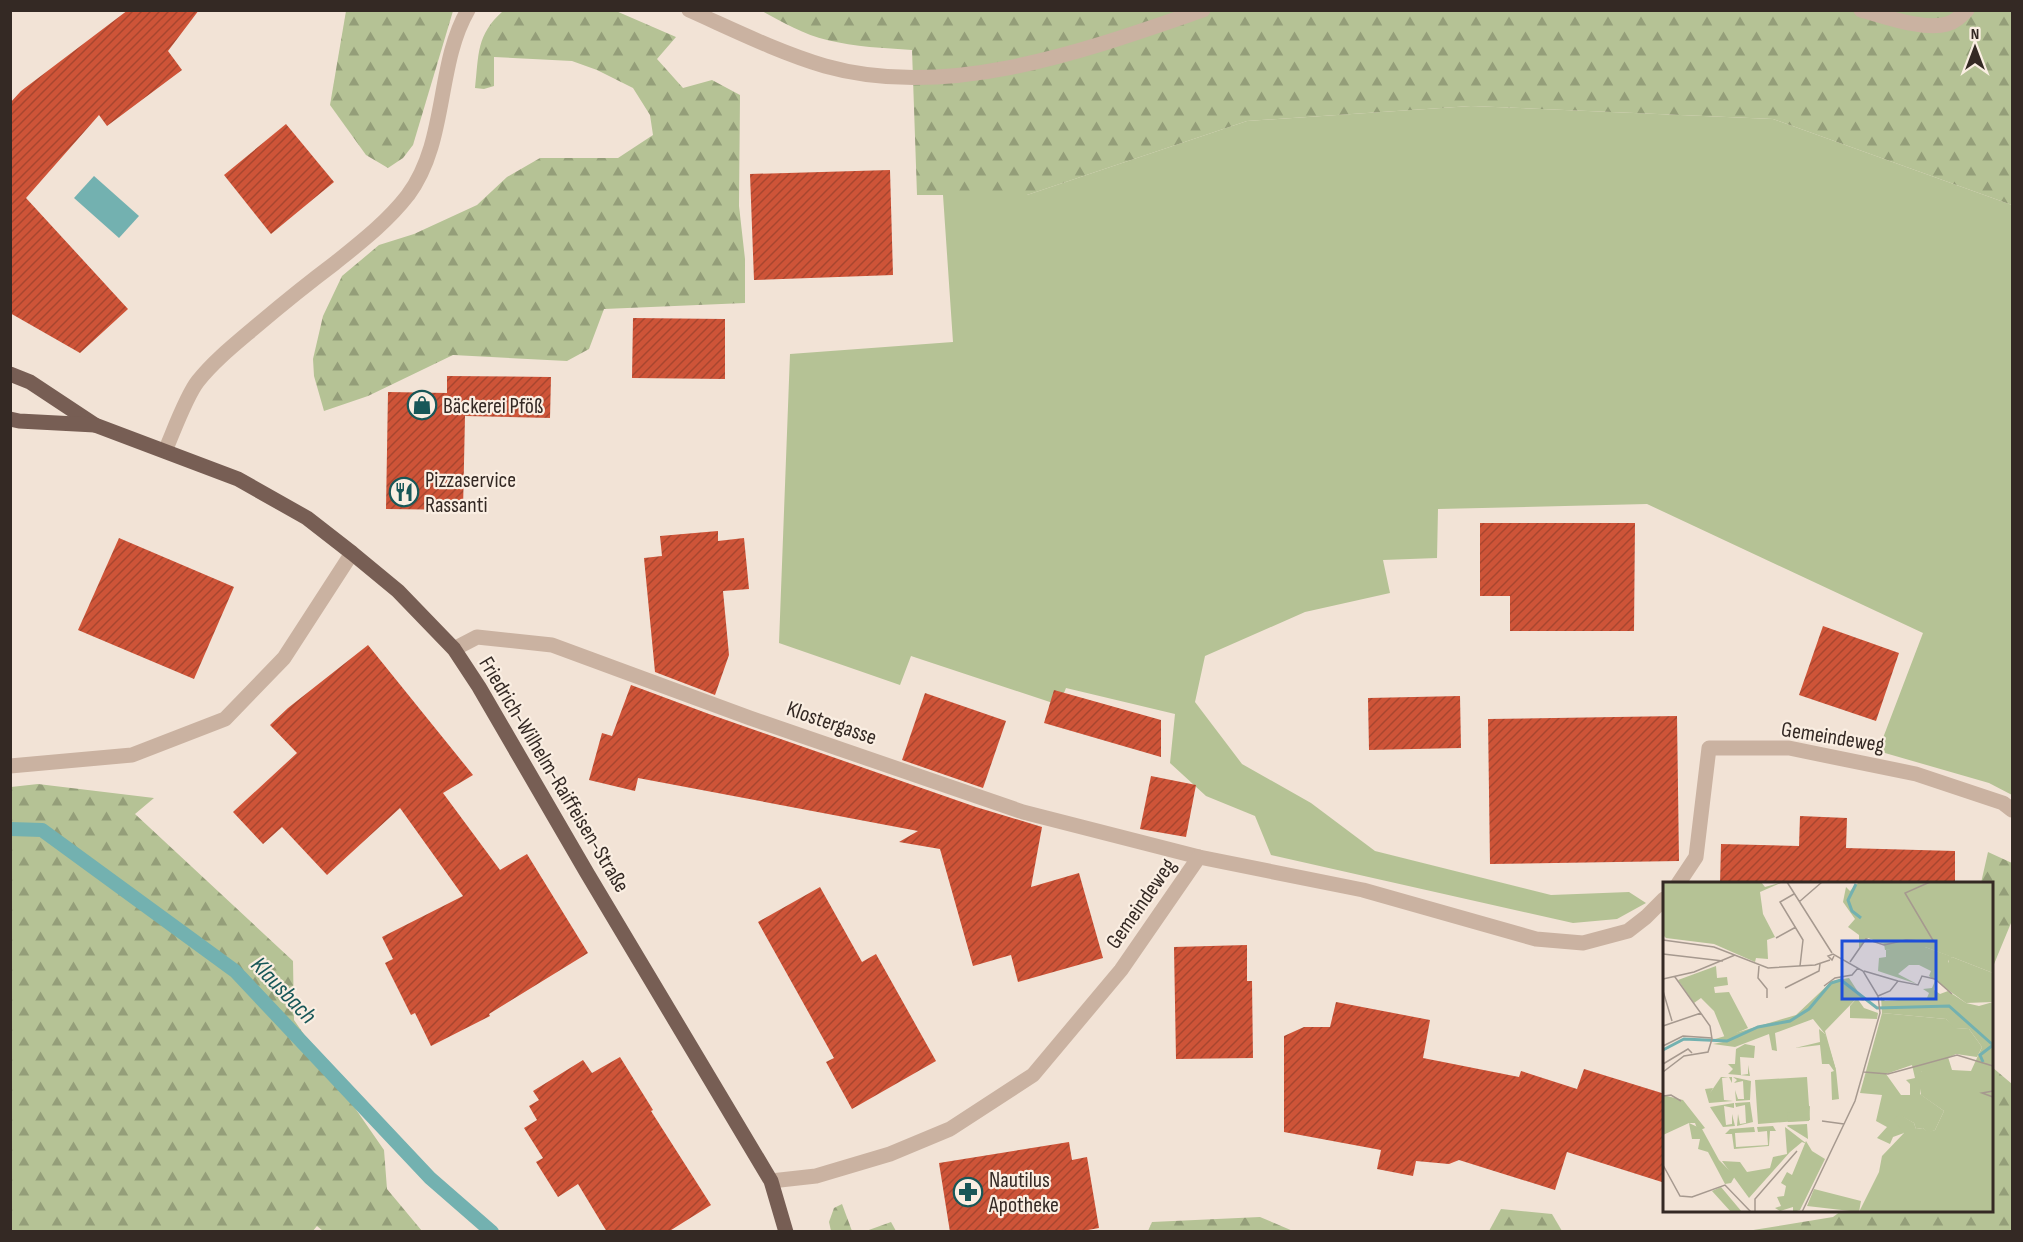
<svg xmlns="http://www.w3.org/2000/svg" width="2023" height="1242" viewBox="0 0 2023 1242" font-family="'Sofia Sans Condensed',sans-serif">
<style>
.green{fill:#b5c295}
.forest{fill:url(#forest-firs)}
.water{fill:#73b1b0}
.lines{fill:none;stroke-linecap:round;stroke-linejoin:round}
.stream{stroke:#73b1b0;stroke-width:14}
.building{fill:url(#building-hatch)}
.minor{stroke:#cab2a1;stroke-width:15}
.major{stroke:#775e54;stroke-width:15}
.labels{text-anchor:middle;stroke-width:4.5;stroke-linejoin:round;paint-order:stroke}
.poi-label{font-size:22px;fill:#342924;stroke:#faeee2;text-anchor:start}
.street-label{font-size:22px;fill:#342924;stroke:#faeee2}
.water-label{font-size:24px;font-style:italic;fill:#185758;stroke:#faeee2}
.inset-river{fill:none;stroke:#73b1b0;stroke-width:3}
.inset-road{fill:none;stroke:#a6998f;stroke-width:1.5}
.view{fill:#1d4ed8;fill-opacity:0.15;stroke:#1d4ed8;stroke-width:3}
.inset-edge{fill:none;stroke:#342924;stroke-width:3}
</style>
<defs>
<pattern id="forest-firs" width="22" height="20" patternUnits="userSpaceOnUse" patternTransform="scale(1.5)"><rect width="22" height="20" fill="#b5c295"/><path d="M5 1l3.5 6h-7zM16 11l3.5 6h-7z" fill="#949e79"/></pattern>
<pattern id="building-hatch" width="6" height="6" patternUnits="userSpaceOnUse" patternTransform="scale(1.5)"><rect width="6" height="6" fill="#ce5438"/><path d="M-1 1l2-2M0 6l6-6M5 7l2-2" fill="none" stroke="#a8462f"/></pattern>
</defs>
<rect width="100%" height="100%" fill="#f2e3d6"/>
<!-- green -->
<polygon class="green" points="1471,106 1773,119 2012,205 2012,795 1989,783 1878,751 1923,633 1647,504 1438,509 1437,558 1383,560 1390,593 1305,612 1205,656 1195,702 1242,764 1311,803 1375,851 1551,895 1629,892 1646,903 1617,919 1573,923 1271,855 1255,816 1206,796 1170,763 1175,714 1066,688 1059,705 911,656 900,685 779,643 790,354 953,342 943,195 1027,195 1247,121"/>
<!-- forest -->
<g class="forest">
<polygon points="346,11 453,11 413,145 403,158 388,168 366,155 330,105"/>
<path d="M503 11H616L676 37 657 59 683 88 712 80 740 95 739 206 745 259V303L604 309 589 349 567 361 453 355 368 396 324 411 314 376 313 359 323 316 342 276 379 245 414 234 477 205 507 177 540 158H618L653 135 650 115 633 88 597 70 572 61 494 57V86L484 89 475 88C479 54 476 35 503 11Z"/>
<path d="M762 11H2012V205L1773 119 1471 106 1247 121 1027 195H917L912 50C884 48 855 47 827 40 805 35 782 22 762 11Z"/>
<polygon points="38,784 154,798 135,814 293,961 294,1020 384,1150 387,1189 422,1231 323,1231 317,1226 312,1232 11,1231 11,787"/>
<polygon points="1988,852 2012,863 2011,923 1992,969 1992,884 1981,883"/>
<polygon points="1992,1067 2012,1084 2012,1231 1747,1231 1833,1217 1841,1211 1992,1210"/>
<polygon points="842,1204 852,1231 831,1231 829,1222 834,1208"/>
<polygon points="1501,1209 1552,1214 1562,1231 1489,1231"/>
<polygon points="1260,1217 1293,1231 1148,1231 1152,1222"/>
<polygon points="891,1222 896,1231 866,1231"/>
</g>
<!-- water -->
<polygon class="water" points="94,176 139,216 119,238 74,198"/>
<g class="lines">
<!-- stream -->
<polyline class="stream" points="10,829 42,830 235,971 430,1178 492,1232"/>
</g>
<!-- building -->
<g class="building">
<polygon points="128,10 199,10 168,51 182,70 107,126 99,115 26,198 128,309 80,353 10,313 10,103 21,91"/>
<polygon points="286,124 334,182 271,234 224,175"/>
<polygon points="890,170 893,275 754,280 750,174"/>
<polygon points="633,318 725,319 725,379 632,378"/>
<polygon points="447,376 551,377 550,418 465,416 463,510 386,509 388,392 447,393"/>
<polygon points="1480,523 1635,523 1634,631 1510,631 1510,596 1480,596"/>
<polygon points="718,531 718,541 744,538 749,589 723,591 729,655 715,695 655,672 644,558 662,556 660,536"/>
<polygon points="119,538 234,587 194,679 78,630"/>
<polygon points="1823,626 1899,653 1876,721 1799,695"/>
<polygon points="368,645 473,775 443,793 500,870 527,854 588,953 489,1014 490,1016 431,1046 415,1013 411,1015 385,963 393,959 382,937 463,896 400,808 327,875 282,827 263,844 233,812 297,753 270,725 288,708"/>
<polygon points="631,685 709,714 976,807 1042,827 1031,887 1079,873 1103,958 1018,982 1011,955 973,966 940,849 899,842 918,831 638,778 635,791 589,780 602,733 612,736"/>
<polygon points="1054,690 1161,720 1161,757 1044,723"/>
<polygon points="925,693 1006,721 983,788 902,760"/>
<polygon points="1460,696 1461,748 1369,750 1368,698"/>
<polygon points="1677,716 1679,861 1490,864 1488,719"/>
<polygon points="1151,776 1196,785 1186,837 1140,829"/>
<polygon points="1800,816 1847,818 1846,848 1955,851 1955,884 1720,884 1721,844 1799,846"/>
<polygon points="820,887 862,962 876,954 936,1061 852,1109 826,1062 834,1058 758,922"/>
<polygon points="1247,945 1247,981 1252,981 1253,1058 1176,1059 1174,947"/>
<polygon points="1336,1002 1430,1020 1423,1058 1519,1077 1521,1071 1577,1089 1584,1069 1665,1094 1665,1183 1567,1152 1555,1190 1459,1160 1449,1164 1416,1161 1413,1176 1377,1169 1381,1150 1284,1132 1284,1036 1304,1027 1330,1027"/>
<polygon points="620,1057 653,1110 651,1111 711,1205 668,1232 607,1232 578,1184 558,1197 536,1162 543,1158 524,1128 537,1120 529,1106 539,1100 533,1091 583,1060 592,1073"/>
<polygon points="1069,1142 1072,1160 1087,1157 1099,1228 1077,1232 950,1232 939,1163"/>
</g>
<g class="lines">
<!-- minor -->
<g class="minor">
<path d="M689 10C734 30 778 52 825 66 948 101 1087 50 1203 10"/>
<path d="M1861 10C1884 16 1924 31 1947 24 1955 22 1961 16 1967 10"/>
<path d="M165 451C173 433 186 396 198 381 214 361 234 345 254 328 280 306 307 284 335 263 361 242 387 222 408 195 448 141 436 65 468 10"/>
<polyline points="454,649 477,637 552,645 750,718 1023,812 1199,857"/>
<polyline points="10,766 132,755 225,719 284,658 352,553"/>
<polyline points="1678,884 1696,857 1709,748 1789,748 1916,774 2003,803 2012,810"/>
<polyline points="771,1181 816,1176 890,1154 950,1129 1033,1075 1121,970 1199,857 1363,890 1536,939 1583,943 1628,931 1646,917 1664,899"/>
</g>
<!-- major -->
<g class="major">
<polyline points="10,374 30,382 95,425 238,479 307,518 352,553 398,591 454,649 479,687 587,873 771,1181 786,1232"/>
<polyline points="10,419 19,421 95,425"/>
</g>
</g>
<!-- icons -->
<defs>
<g id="shop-ring" transform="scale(1.5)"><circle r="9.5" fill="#faeee2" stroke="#185758" stroke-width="1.5"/><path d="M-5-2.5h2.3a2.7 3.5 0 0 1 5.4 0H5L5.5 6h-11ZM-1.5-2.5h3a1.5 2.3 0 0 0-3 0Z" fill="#185758"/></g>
<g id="restaurant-ring" transform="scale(1.5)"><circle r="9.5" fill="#faeee2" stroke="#185758" stroke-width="1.5"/><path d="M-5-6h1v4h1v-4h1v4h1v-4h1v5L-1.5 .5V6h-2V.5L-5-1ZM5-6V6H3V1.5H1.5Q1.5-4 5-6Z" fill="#185758"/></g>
<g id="pharmacy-ring" transform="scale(1.5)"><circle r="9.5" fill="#faeee2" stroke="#185758" stroke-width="1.5"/><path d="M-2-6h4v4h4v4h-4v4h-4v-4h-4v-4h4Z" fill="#185758"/></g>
</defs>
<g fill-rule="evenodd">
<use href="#shop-ring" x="422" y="405"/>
<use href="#restaurant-ring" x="404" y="492"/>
<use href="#pharmacy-ring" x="968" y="1192"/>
</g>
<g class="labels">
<!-- poi labels -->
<g class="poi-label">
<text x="443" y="413">Bäckerei Pföß</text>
<text x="425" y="487">Pizzaservice<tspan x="425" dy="25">Rassanti</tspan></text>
<text x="989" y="1187">Nautilus<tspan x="989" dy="25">Apotheke</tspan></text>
</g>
<!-- street labels -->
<g class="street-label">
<text transform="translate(832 722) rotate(19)" y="8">Klostergasse</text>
<text transform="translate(1833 736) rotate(9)" y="8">Gemeindeweg</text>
<text transform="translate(555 774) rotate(59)" y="8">Friedrich-Wilhelm-Raiffeisen-Straße</text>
<text transform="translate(1140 903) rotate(-55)" y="8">Gemeindeweg</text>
</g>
<!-- water labels -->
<g class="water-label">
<text transform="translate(284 990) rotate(46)" y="8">Klausbach</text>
</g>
</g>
<!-- overview -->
<g transform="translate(1663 882)">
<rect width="330" height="330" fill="#f2e3d6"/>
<path d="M0 0H98L102 5 120 0 97 10 100 32 112 55 104 58 105 77 93 76 92 80 51 62 3 56 0 53ZM237 65H262L287 74 285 81 289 75 330 91V120L303 121 266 94 268 89 256 83H246L235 92 254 102 215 89 216 76 223 75V68ZM53 84 54 96 64 95 65 103 51 105 52 111 66 110 85 146 62 156 51 129 38 116 31 121 15 98ZM194 116 201 126 215 131 214 137 187 136V124ZM219 131 283 137 293 146 306 147 319 165 314 175 293 172 258 190 257 212 281 229 272 248 265 251 260 246 253 247 251 241 236 233 241 251 230 255 227 262 214 256 224 245 213 239 219 213 197 211ZM249 183 252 196 243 198 247 202V213H238L223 192ZM156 147 162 152 173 188 176 217 169 218 168 190 171 189 166 182H159L157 163 132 166 157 160ZM82 162 92 164 91 176 77 175 78 193 85 192V183L87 194 65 192 70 187 65 182H72L73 167ZM58 195H69V201L66 195 59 196 61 218 70 219 46 221 42 207 50 206 47 211ZM70 195 88 199 87 218 73 219 72 208 75 217H81L80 199 71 201 74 198ZM144 195 147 238 95 242 92 198ZM0 213 20 218 42 246 35 249 32 241H26L0 253ZM87 220 90 240 74 244 75 232 77 242 83 241 82 223 73 225 72 221ZM71 221V226L61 224 63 243 69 242V232L72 244 60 245 47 225ZM144 242 145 257 124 244 125 243ZM110 244 113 249H107L106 264 71 267 69 252H62L67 247 91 245 92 250 72 251 73 265 105 263 104 249 95 250 94 245ZM122 245 144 262 139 260 127 270 86 316 59 279 77 280 84 290 107 286 110 275 124 272ZM58 305 79 330H68L49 309ZM151 307 198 319 196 330 144 324Z" fill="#b5c295" fill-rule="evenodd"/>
<path d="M196 0H330V91L289 75 286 82V74L262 65 222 68 221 62 205 56 196 66V53L185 45 192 37 180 20 183 5 187 9ZM186 96 201 119 193 117 162 149 173 188 165 178 162 152 150 137 112 151 114 169 109 168 106 152 72 165 50 162 60 160 52 157 133 133 169 99ZM272 99 271 108 277 112 285 109 303 121 316 124 330 120V330H196L216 290 219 274 241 251 231 238 236 232 251 241 253 247 260 246 265 250 272 248 281 229 258 213 255 193 269 179 285 175 289 188 308 189 319 165 306 147 291 146 283 137 219 131 218 115 222 119 264 116 266 111 260 107 269 106ZM147 224 146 239 125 240 124 231ZM26 241 39 247 56 278 72 294 68 301 62 302 45 270 35 267 37 257H29ZM143 259 149 269 162 277 137 328 130 330V325L117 329 112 326 118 324 114 315 121 314 123 304 118 301 124 290 129 293Z" fill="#b5c295"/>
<path class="inset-river" d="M193 2 185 18 189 29 198 36M0 168 21 157 64 159 95 145 127 139 146 127 168 101 178 98 214 126 286 124 330 163M320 180 317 173 330 163"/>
<path class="inset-road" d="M124 0 169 71M131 12 117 20 140 58 137 84M136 20 159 0M113 56 133 45M0 58 51 65 105 86 152 83 167 78M0 72 60 79M187 80 203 57 221 63 243 58 271 60 242 11 267 0M96 84 95 96 104 107V116M201 89 235 99M0 97 31 90 72 73M161 104 172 96 189 93 195 86M122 106 156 89 157 82M0 109 9 139M215 114 227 109 235 99 255 103 259 94 272 97 289 112M0 144 38 131M0 164 20 154 49 156M0 182 25 167 29 171M0 190 21 174 45 170 49 157 47 144 12 95M201 190 225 192 294 173 330 184M330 209 319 211 330 215M0 214 8 213 18 219M159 239 181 242M0 283 17 314 29 315 62 303 88 330M92 330V317L134 269M139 330 192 219 217 131 215 114 200 89 170 72 165 74 169 78 171 74"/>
<path class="view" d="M179 59H273V117H179Z"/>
<rect width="330" height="330" class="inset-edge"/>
</g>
<!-- border -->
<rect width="2023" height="1242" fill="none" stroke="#342924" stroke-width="24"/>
<!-- north arrow -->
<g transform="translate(1975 48)" stroke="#faeee2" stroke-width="4.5" paint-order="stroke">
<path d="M0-4.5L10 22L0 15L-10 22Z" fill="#342924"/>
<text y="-9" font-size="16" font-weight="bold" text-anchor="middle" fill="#342924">N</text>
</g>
</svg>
